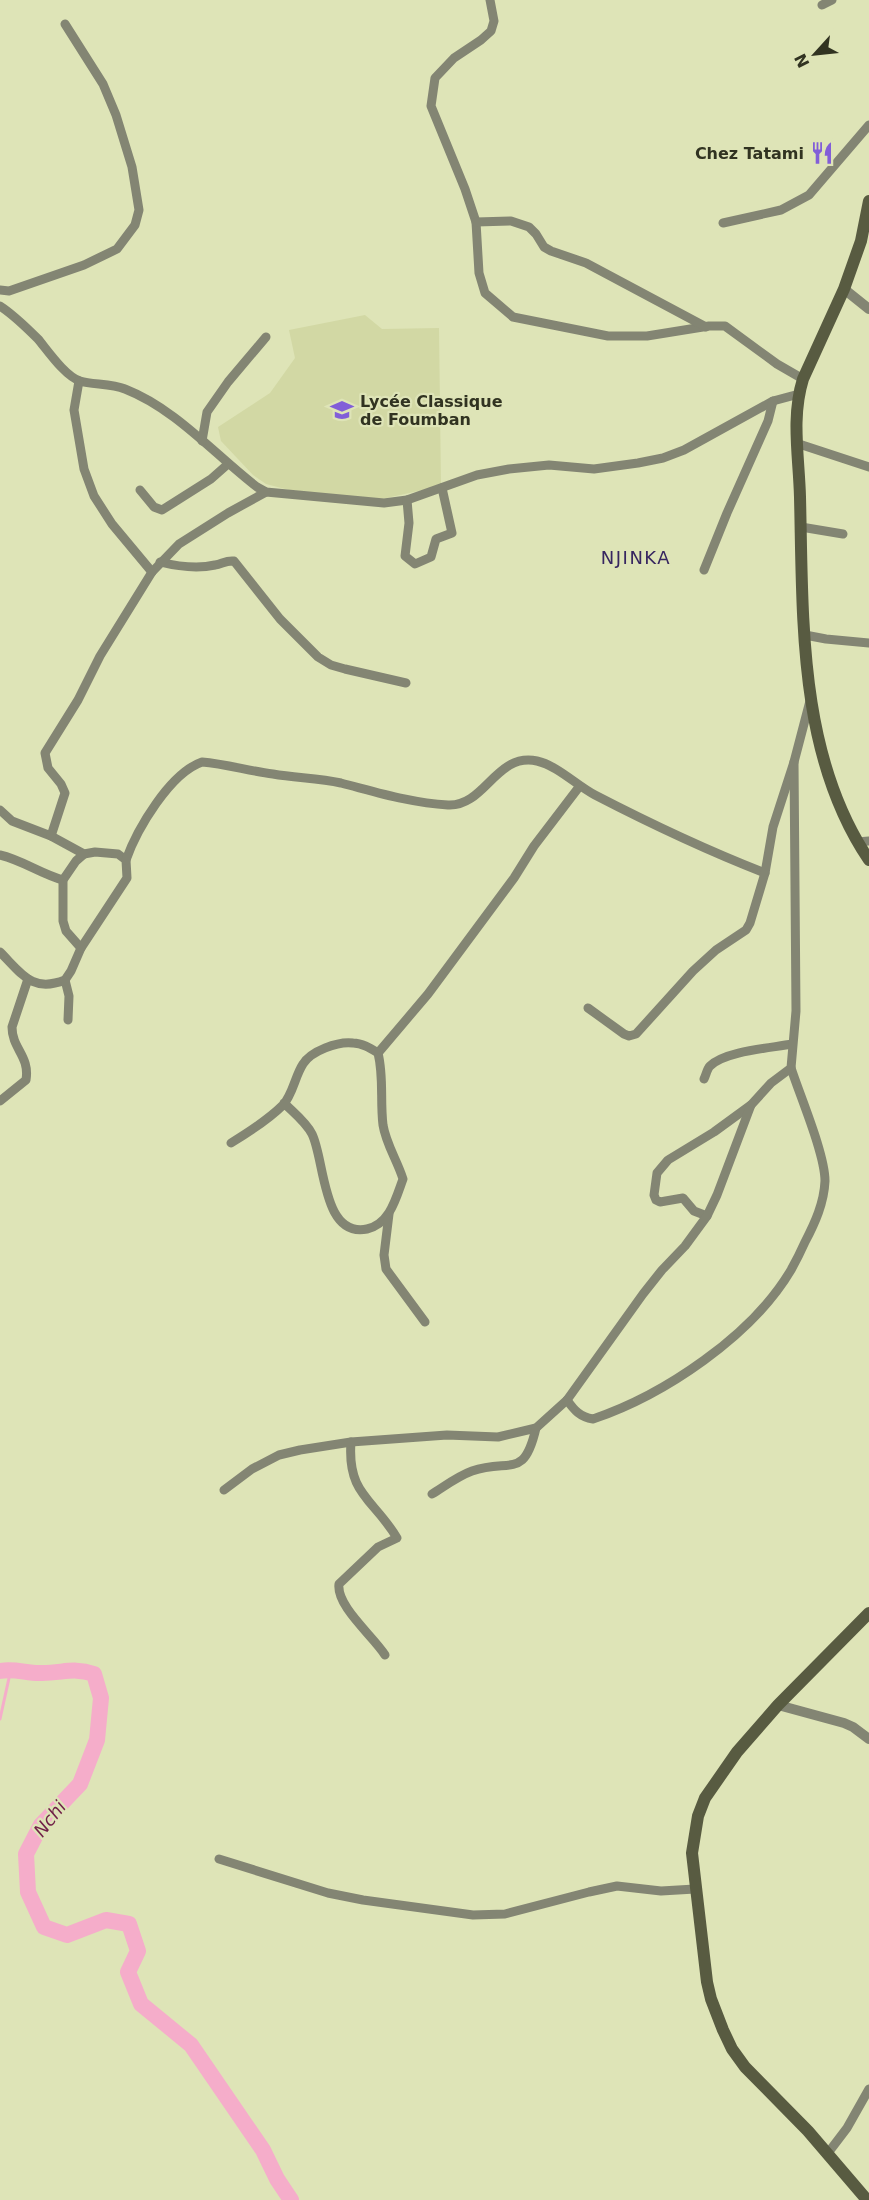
<svg xmlns="http://www.w3.org/2000/svg" width="869" height="2200" viewBox="0 0 869 2200" font-family="'DejaVu Sans',sans-serif">
<style>
.built{fill:#d2d8a4}
.lines{fill:none;stroke-linecap:round;stroke-linejoin:round}
.stream{stroke:#f5adca;stroke-width:3}
.river{stroke:#f5adca;stroke-width:16}
.minor{stroke:#838573;stroke-width:9}
.tertiary{stroke:#838573;stroke-width:10}
.secondary{stroke:#585b41;stroke-width:12}
.labels{text-anchor:middle;stroke-width:4.5;stroke-linejoin:round;paint-order:stroke}
.poi-label{font-size:16px;font-weight:bold;fill:#313321;stroke:#dee4b7;text-anchor:end}
.neighbourhood-label{font-size:18px;letter-spacing:1.5px;fill:#372660;stroke:#dee4b7}
.water-label{font-size:18px;font-style:italic;fill:#701f47;stroke:#dee4b7}
</style>
<rect width="100%" height="100%" fill="#dee4b7"/>
<!-- built -->
<polygon class="built" points="365,315 382,329 439,328 441,486 382,499 289,490 266,484 253,475 221,441 218,427 270,393 295,358 289,330"/>
<g class="lines">
<!-- stream -->
<polyline class="stream" points="0,1719 11,1669"/>
<!-- river -->
<path class="river" d="M0 1671C15 1668 28 1674 42 1673 64 1673 73 1667 94 1674L101 1698 97 1740 80 1784 41 1825 26 1854 28 1892 44 1927 67 1935 106 1920 129 1924 138 1951 128 1972 141 2004 191 2045 263 2150 277 2179 291 2200"/>
<!-- minor -->
<g class="minor">
<polyline points="490,0 494,21 491,31 481,40 454,58 435,78 431,106 465,189 476,222 479,273 485,293 513,317 608,336 647,336 709,326 725,326 777,364 803,379"/>
<polyline points="822,5 832,0"/>
<polyline points="476,222 511,221 529,227 536,234 544,247 551,251 586,263 706,327"/>
<polyline points="723,223 781,210 809,195 869,125"/>
<polyline points="0,290 9,291 84,265 117,249 135,225 139,210 132,167 116,115 103,84 65,24"/>
<path d="M0 306C14 315 26 327 38 339 48 351 65 376 80 381 92 385 111 383 125 389 176 409 214 454 257 487L266 492 384 503 407 500 477 475 509 469 549 465 594 469 638 463 663 458 684 450 773 401 799 394"/>
<polyline points="79,381 74,410 84,469 94,496 112,524 152,572"/>
<polyline points="202,441 207,412 228,382 266,337"/>
<polyline points="796,443 869,467"/>
<polyline points="140,490 154,507 162,510 211,479 228,464"/>
<polyline points="407,500 409,523 405,556 415,564 431,557 436,539 452,533 442,488"/>
<polyline points="801,527 843,534"/>
<path d="M160 562C176 566 198 569 215 565 222 564 226 560 234 561L280 619 318 657 331 665 345 669 406 683"/>
<polyline points="704,570 727,513 768,421 773,401"/>
<polyline points="805,635 826,639 869,643"/>
<path d="M0 810 12 821 51 836 84 854 95 852 118 854 126 860 127 878 81 948 71 971 65 980C32 993 22 974 0 952"/>
<polyline points="51,836 65,793 61,784 48,768 45,753 78,700 100,656 152,572 179,544 228,513 266,492"/>
<polyline points="857,842 869,841"/>
<path d="M0 855C22 860 41 874 63 880"/>
<path d="M126 860C137 829 170 773 202 762 226 764 249 771 273 774 296 778 318 778 341 783 376 792 411 803 448 805 485 807 496 752 537 761 558 766 576 785 595 795 651 824 706 850 765 873"/>
<polyline points="81,948 66,931 63,921 63,880 76,861 84,854"/>
<polyline points="65,980 69,996 68,1020"/>
<polyline points="588,1008 624,1034 629,1036 636,1034 693,971 716,950 746,930 750,923 765,873 773,827 794,762 810,701"/>
<polyline points="378,1053 428,994 514,878 534,846 579,787"/>
<path d="M704 1079C706 1075 707 1069 710 1066 725 1051 771 1048 792 1044"/>
<path d="M0 1101 26 1080C30 1056 12 1049 12 1027L28 979"/>
<path d="M231 1143C249 1132 268 1120 283 1105 293 1094 295 1076 303 1064 311 1051 338 1041 353 1043 362 1043 370 1048 378 1053 384 1077 380 1101 383 1125 386 1144 397 1160 403 1179 396 1198 390 1224 367 1229 322 1238 325 1160 312 1134 306 1122 294 1113 284 1103"/>
<polyline points="389,1214 384,1255 386,1269 425,1322"/>
<polyline points="707,1216 694,1211 683,1198 660,1202 656,1200 654,1195 657,1173 668,1160 714,1132 751,1105"/>
<path d="M567 1400C574 1410 580 1417 593 1419 664 1395 752 1336 791 1270 796 1261 801 1251 805 1242 815 1223 824 1203 825 1181 825 1154 800 1096 791 1068"/>
<path d="M351 1442C347 1495 374 1499 397 1538L378 1547 339 1584C336 1606 373 1636 385 1655"/>
<polyline points="224,1490 252,1469 279,1455 300,1450 351,1442 447,1435 498,1437 536,1428 567,1400 643,1294 662,1270 685,1246 707,1216 717,1195 751,1105 771,1083 791,1068 796,1011 794,762"/>
<path d="M432 1494C445 1486 458 1476 472 1471 511 1458 524 1480 536 1428"/>
<polyline points="219,1859 328,1893 363,1900 473,1915 505,1914 589,1892 617,1886 661,1891 695,1889"/>
<polyline points="828,2153 847,2128 869,2089"/>
</g>
<!-- tertiary -->
<g class="tertiary">
<polyline points="844,289 869,309"/>
<polyline points="778,1705 844,1723 853,1727 869,1739"/>
</g>
<!-- secondary -->
<g class="secondary">
<path d="M869 201 861 241 844 289 803 379C791 418 799 457 800 497 803 619 798 755 869 860"/>
<polyline points="867,2200 808,2131 745,2067 732,2049 723,2030 711,1999 707,1982 692,1853 698,1816 705,1798 737,1752 778,1705 869,1613"/>
</g>
</g>
<!-- icons -->
<defs>
<g id="restaurant-bare" transform="scale(1.8)"><path d="M-5-6h1v4h1v-4h1v4h1v-4h1v5L-1.5 .5V6h-2V.5L-5-1ZM5-6V6H3V1.5H1.5Q1.5-4 5-6Z" fill="#825ed8" stroke="#dee4b7" stroke-width="2.5" paint-order="stroke"/></g>
<g id="school-bare" transform="scale(1.8)"><path d="M0-5L7-2L0 1L-7-2ZM-4 1L0 2.5L4 1V4Q0 6-4 4Z" fill="#825ed8" stroke="#dee4b7" stroke-width="2.5" paint-order="stroke"/></g>
</defs>
<g fill-rule="evenodd">
<use href="#restaurant-bare" x="822" y="153"/>
<use href="#school-bare" x="342" y="410"/>
</g>
<g class="labels">
<!-- poi labels -->
<g class="poi-label">
<text x="804" y="159">Chez Tatami</text>
<text x="360" y="407" text-anchor="start">Lycée Classique<tspan x="360" dy="18">de Foumban</tspan></text>
</g>
<!-- neighbourhood labels -->
<g class="neighbourhood-label">
<text x="636" y="564">NJINKA</text>
</g>
<!-- water labels -->
<g class="water-label">
<text transform="translate(50 1819) rotate(-52)" y="6">Nchi</text>
</g>
</g>
<!-- north arrow -->
<g transform="translate(815 54) rotate(243)" stroke="#dee4b7" stroke-width="4.5" paint-order="stroke">
<path d="M0-4.5L10 22L0 15L-10 22Z" fill="#313321"/>
<text y="-9" font-size="16" font-weight="bold" text-anchor="middle" fill="#313321">N</text>
</g>
</svg>
